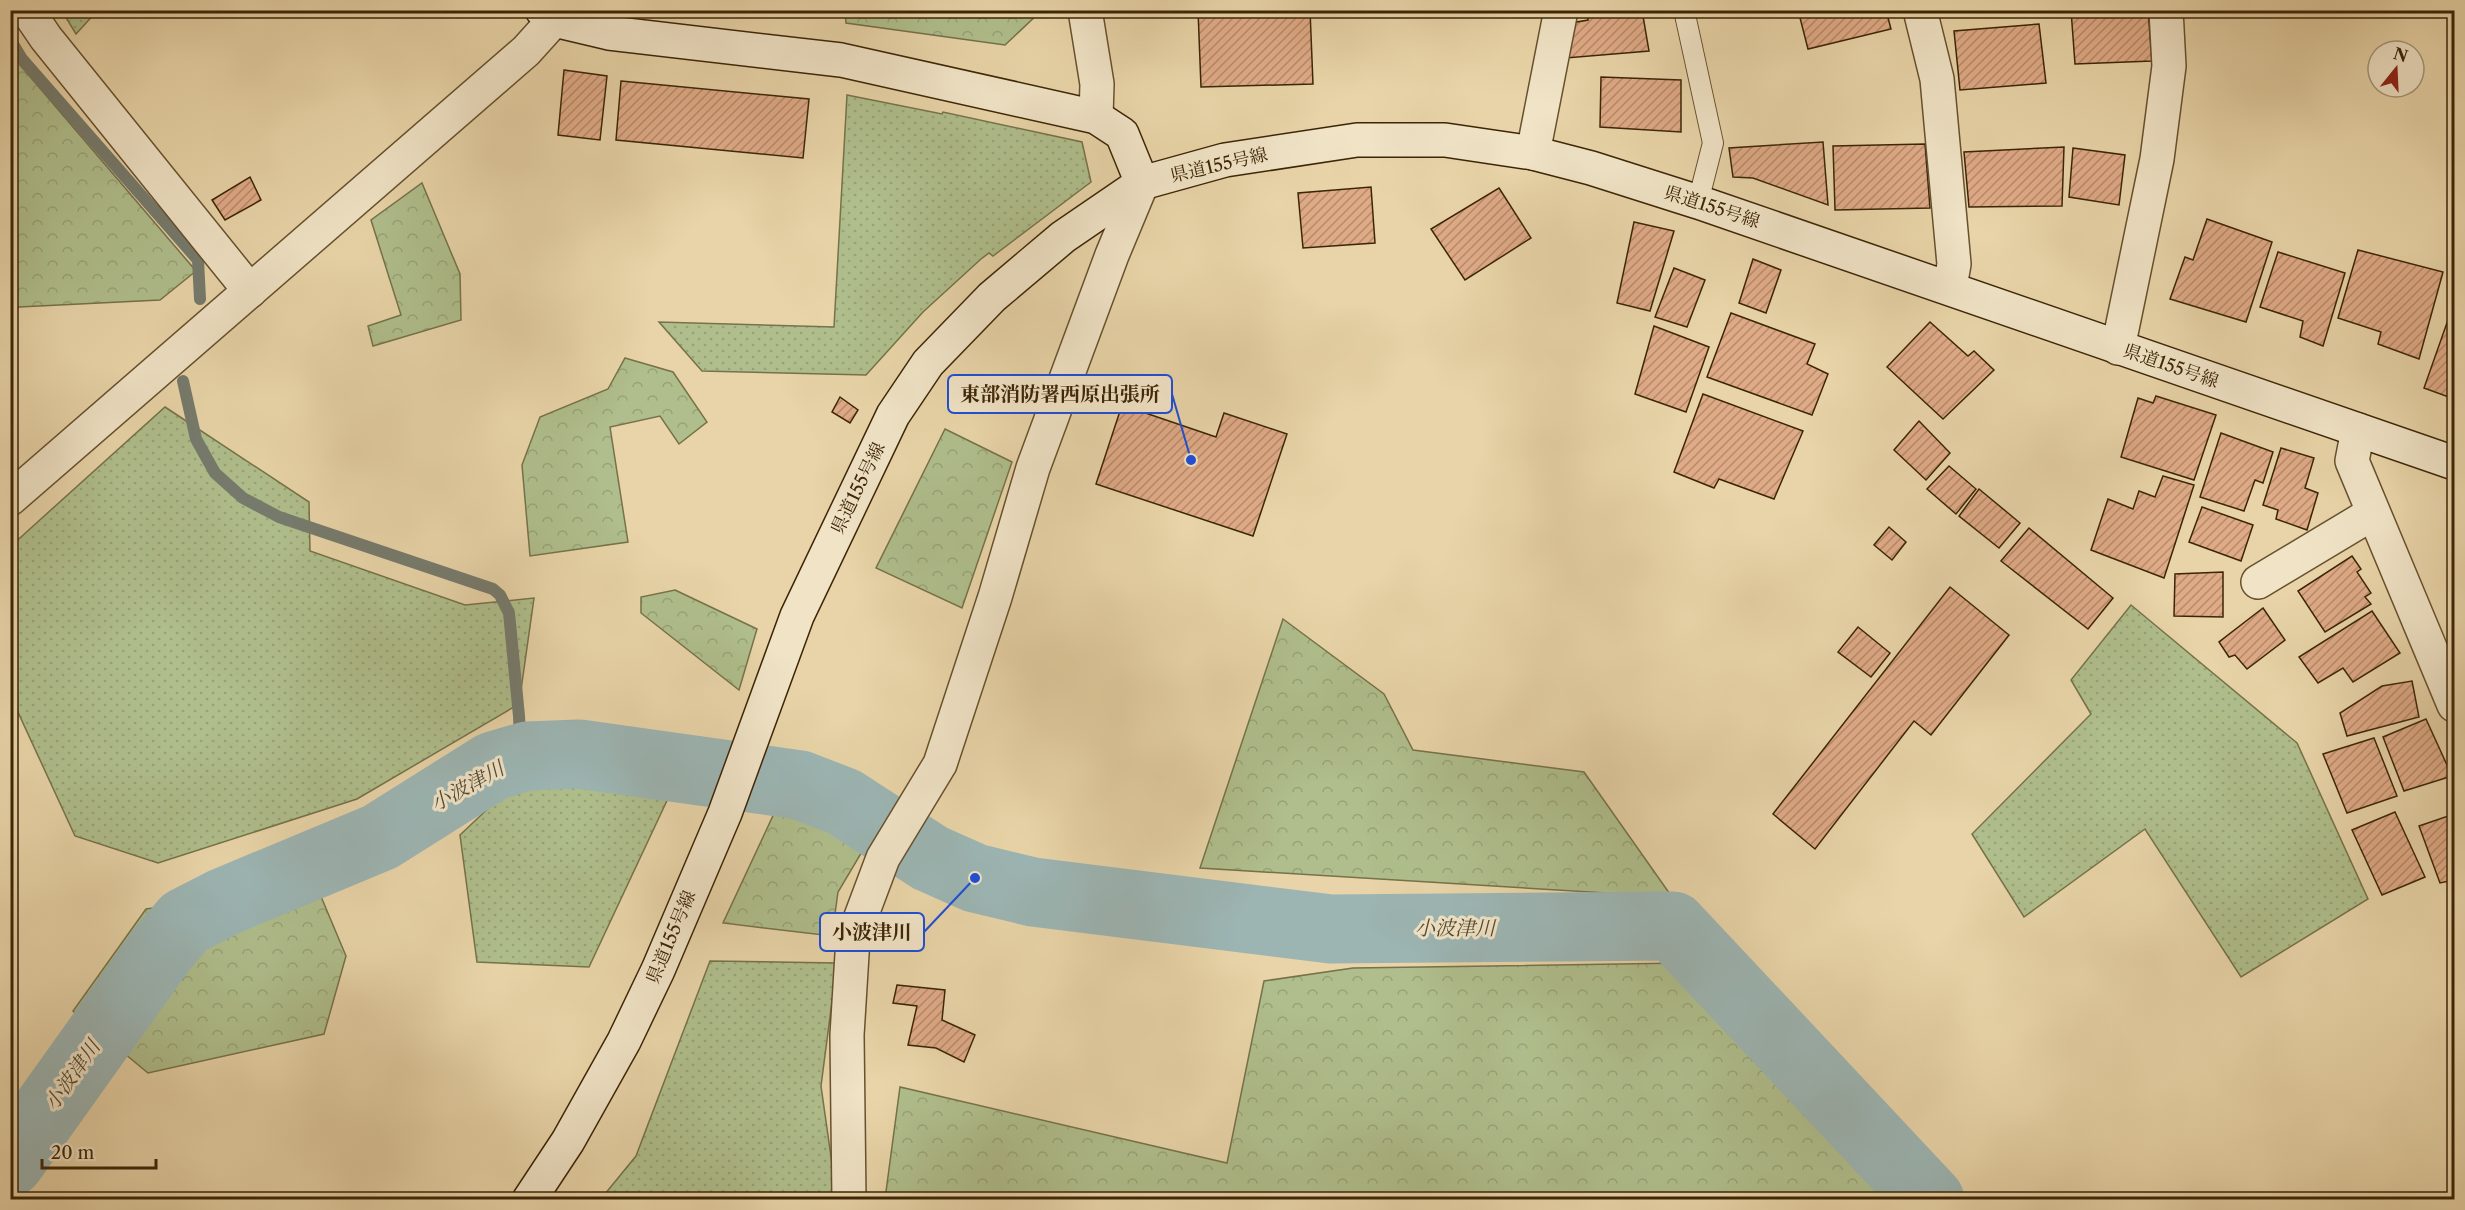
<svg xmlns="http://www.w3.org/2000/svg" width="2465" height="1210" viewBox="0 0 2465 1210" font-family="'Libre Caslon Text','Noto Serif JP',serif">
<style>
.grass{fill:url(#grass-dots);stroke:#767249;stroke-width:1.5}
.forest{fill:url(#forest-crowns);stroke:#767249;stroke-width:1.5}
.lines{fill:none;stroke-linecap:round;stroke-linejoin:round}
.stream{stroke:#767b6e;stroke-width:12}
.river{stroke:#9cb5b3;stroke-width:69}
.building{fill:url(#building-hatch);stroke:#3c2506;stroke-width:1.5}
.lane-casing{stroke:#67512e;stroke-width:22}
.street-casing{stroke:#67512e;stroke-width:36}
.secondary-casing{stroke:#3c2506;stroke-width:36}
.lane{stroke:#f0e3c6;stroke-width:20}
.street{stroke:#f0e3c6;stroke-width:33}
.secondary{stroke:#f0e3c6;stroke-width:33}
.labels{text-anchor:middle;stroke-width:6;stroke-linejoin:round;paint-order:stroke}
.street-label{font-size:18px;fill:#3c2506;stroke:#f0e3c6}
.water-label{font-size:20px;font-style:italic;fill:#544931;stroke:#f0e3c6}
.leader{fill:none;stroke:#1d4ed8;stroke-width:2}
.callout-dot{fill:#1d4ed8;stroke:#f0e3c6;stroke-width:2}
.callout{fill:#f0e3c6;stroke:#1d4ed8;stroke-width:2}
.callout-label{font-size:20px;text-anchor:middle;font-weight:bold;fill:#3c2506}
</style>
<defs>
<pattern id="grass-dots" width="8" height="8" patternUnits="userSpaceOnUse" patternTransform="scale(1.5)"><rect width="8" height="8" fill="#afbe8c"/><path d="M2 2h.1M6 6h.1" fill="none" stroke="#97a377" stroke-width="1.8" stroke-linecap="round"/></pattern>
<pattern id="forest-crowns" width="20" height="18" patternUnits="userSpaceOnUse" patternTransform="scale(1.5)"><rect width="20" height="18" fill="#afbe8c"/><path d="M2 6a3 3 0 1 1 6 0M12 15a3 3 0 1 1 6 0" fill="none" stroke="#97a377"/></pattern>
<pattern id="building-hatch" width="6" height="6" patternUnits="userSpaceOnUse" patternTransform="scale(1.5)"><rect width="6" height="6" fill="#dfaa86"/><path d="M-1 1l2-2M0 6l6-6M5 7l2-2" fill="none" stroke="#b68a6c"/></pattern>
</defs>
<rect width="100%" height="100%" fill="#e8d4a8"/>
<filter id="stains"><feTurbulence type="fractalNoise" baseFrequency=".00333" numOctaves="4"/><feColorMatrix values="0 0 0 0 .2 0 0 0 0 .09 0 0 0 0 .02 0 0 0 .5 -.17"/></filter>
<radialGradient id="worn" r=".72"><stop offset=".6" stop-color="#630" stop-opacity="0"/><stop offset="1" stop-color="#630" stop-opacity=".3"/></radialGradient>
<!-- grass -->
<g class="grass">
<polygon points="62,11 97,11 76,34"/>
<polygon points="847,95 942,114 943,112 1082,142 1091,182 993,256 989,253 981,259 923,312 866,375 702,371 659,322 834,327"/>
<polygon points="165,407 309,502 310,551 465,605 534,598 519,704 357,799 158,863 75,836 11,697 11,546"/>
<polygon points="2131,605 2297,743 2368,899 2241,977 2145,829 2024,917 1972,834 2091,714 2071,680"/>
<polygon points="567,734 686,760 589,967 477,962 460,835"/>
<polygon points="710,961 837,963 821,1086 837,1199 600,1200 636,1156"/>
</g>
<!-- forest -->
<g class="forest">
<polygon points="845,11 845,10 1041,11 1005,45 846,23"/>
<polygon points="10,51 15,59 196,271 160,300 19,307 11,315"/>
<polygon points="422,183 460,274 461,320 373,346 368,326 401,315 371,220"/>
<polygon points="625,358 673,372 707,422 679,444 660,416 610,427 628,542 530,556 522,465 540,417 608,389"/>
<polygon points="945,429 1012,462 962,608 876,568"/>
<polygon points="675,590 757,629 739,690 641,613 641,597"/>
<polygon points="1283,619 1384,694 1413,750 1584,772 1672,897 1200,868"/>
<polygon points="798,762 894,798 838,892 832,936 723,923"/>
<polygon points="317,887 346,956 324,1034 148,1073 73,1011 146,909"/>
<polygon points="1683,963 1895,1199 885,1199 900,1087 1227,1163 1264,981 1353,968"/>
</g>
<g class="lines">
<!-- stream -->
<g class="stream">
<polyline points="10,39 22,59 198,260 200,299"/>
<polyline points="183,381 196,439 215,473 243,498 279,517 493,589 500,595 509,613 519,716 521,759"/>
</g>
<!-- river -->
<polyline class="river" points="10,1162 161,950 185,922 224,902 380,837 493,766 527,756 579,754 800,785 844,802 930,858 975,878 1033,892 1331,929 1673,926 1930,1200"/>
</g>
<!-- building -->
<g class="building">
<polygon points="1198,10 1310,10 1313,84 1201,87"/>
<polygon points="1588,10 1642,10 1649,51 1566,58 1571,23 1588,20"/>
<polygon points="1798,10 1886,10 1891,29 1808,49"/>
<polygon points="2071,10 2148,10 2152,61 2075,64"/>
<polygon points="2039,24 2046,83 1960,90 1954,31"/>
<polygon points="564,70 607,76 600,140 558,135"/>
<polygon points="1601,77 1681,80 1681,132 1600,127"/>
<polygon points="621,81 809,99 803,158 616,140"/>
<polygon points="1823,142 1828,205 1753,178 1733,177 1729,148"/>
<polygon points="1925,144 1930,208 1835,210 1833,146"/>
<polygon points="2064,147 2062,206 1969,207 1964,152"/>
<polygon points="2073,148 2125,155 2119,205 2069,197"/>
<polygon points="250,177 261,200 225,220 212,200"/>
<polygon points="1371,187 1375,243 1303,248 1298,193"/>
<polygon points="1499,188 1531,238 1465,280 1431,229"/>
<polygon points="2207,219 2272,242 2246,322 2170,299 2185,257 2193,260"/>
<polygon points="1634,222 1674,231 1650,311 1617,303"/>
<polygon points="2358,250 2443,272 2419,359 2378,344 2381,332 2338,318"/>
<polygon points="2278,252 2345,273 2323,346 2300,337 2303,321 2260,307"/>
<polygon points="1753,259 1781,270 1766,313 1739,303"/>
<polygon points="1674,268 1705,280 1687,327 1655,317"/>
<polygon points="1731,313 1815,344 1807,364 1828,374 1812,415 1707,377"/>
<polygon points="2449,317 2454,318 2454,399 2424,388"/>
<polygon points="1930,322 1968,356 1974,351 1994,370 1943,419 1887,367"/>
<polygon points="1654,326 1709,347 1686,412 1635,394"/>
<polygon points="1703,394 1803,431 1774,499 1719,479 1714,488 1674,472"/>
<polygon points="2156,396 2216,415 2194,480 2121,457 2138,398 2153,403"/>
<polygon points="840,397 858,410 850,423 832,412"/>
<polygon points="1122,405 1216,437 1224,413 1287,434 1253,536 1096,484"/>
<polygon points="1919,421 1950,453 1926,480 1894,450"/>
<polygon points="2221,433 2273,452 2263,483 2255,480 2244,511 2200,497"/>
<polygon points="2281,448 2314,458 2305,488 2318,493 2307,530 2276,519 2278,510 2263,505"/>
<polygon points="1949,466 1976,489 1956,514 1927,489"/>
<polygon points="2163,476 2194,485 2164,578 2091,550 2108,499 2133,509 2139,491 2155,497"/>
<polygon points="1979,489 2020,523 1999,548 1959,516"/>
<polygon points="2202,507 2253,525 2241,561 2189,542"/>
<polygon points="1889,527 1906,542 1892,560 1874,545"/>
<polygon points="2029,528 2113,598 2088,629 2001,561"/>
<polygon points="2448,551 2454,551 2454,631 2452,631"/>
<polygon points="2352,556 2361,569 2357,572 2371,593 2365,597 2371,604 2325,632 2298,591"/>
<polygon points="2223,572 2223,617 2174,616 2175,574"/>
<polygon points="1950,587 2009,635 1931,735 1914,721 1815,849 1773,814"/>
<polygon points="2263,608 2285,640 2247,669 2235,655 2229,657 2219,642"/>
<polygon points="2372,611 2400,653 2353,682 2343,668 2318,683 2299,657"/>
<polygon points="1858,627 1890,653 1871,677 1838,652"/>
<polygon points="2412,681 2419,717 2347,736 2340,713 2382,686"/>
<polygon points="2426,719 2452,776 2404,791 2383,737"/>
<polygon points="2374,738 2397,796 2347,813 2323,754"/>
<polygon points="2395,812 2425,877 2382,895 2352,830"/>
<polygon points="2454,814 2454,880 2440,883 2419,826"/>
<polygon points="897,985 945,990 942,1020 975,1035 964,1062 936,1048 908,1045 917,1006 893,1003"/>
</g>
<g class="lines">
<!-- lane casing -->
<g class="lane-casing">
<polyline id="lane" points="1684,10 1713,143 1698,202"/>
</g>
<!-- street casing -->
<g class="street-casing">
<g id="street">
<polyline points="27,10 46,38 250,291"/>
<polyline points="1085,10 1097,84 1096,117"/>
<polyline points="1920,10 1937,79 1954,264 1950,287"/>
<polyline points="1533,153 1561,10"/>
<polyline points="2118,348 2157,159 2169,66 2166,10"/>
<polyline points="2358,430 2352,461 2454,705"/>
<polyline points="10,499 526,51 554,20"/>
<polyline points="2258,582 2373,513"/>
<polyline points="849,1200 847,1035 853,938 883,858 940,764 995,597 1033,468 1112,255 1142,183"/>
</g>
</g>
<!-- secondary casing -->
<g class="secondary-casing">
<g id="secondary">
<polyline points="542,10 554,20 609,33 841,60 1096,117 1122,134 1142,183"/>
<polyline points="529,1200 568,1141 624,1041 658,970 725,813 797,616 893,415 928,363 992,297 1063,237 1142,183 1225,160 1357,140 1445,140 1533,153 1591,168 1698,202 2454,463"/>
</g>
</g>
<!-- lane -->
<use href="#lane" class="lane"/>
<!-- street -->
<use href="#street" class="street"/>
<!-- secondary -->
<use href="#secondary" class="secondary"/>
</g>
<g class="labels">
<!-- street labels -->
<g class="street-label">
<text transform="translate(1219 165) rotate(-13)" y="6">県道155号線</text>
<text transform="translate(1712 207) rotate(18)" y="6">県道155号線</text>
<text transform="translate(2171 366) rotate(19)" y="6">県道155号線</text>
<text transform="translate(858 488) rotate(-64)" y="6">県道155号線</text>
<text transform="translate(671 937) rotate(-67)" y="6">県道155号線</text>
</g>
<!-- water labels -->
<g class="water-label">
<text transform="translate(467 786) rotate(-29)" y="7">小波津川</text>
<text x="1455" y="935">小波津川</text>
<text transform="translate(72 1075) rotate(-55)" y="7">小波津川</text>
</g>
</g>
<!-- callouts -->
<path class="leader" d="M1191 460L1172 394M975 878L924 932"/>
<g class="callout-dot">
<circle cx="1191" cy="460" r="6"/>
<circle cx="975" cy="878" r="6"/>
</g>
<g class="callout">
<rect x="948" y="375" width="224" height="38" rx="6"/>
<rect x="820" y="913" width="104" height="38" rx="6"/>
</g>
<g class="callout-label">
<text x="1060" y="401">東部消防署西原出張所</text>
<text x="872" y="939">小波津川</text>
</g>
<!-- margin -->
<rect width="2465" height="1210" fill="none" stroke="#e8d4a8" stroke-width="36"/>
<rect x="12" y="12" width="2441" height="1186" fill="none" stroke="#3c2506" stroke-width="3"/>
<rect x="18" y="18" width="2429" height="1174" fill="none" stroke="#3c2506" stroke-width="1.5"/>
<!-- north arrow -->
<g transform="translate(2396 69) rotate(18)"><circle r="28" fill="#f0e3c6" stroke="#a89779" stroke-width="1.5"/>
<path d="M0-4.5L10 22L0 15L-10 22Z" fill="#8f2418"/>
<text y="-9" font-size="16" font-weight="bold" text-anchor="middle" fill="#3c2506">N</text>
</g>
<!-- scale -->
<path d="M42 1159v9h114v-9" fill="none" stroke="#3c2506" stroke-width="3"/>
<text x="51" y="1159" font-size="18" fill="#3c2506" stroke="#f0e3c6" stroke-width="4.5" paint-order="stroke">20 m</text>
<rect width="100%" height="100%" filter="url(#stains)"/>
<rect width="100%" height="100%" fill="url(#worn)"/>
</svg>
